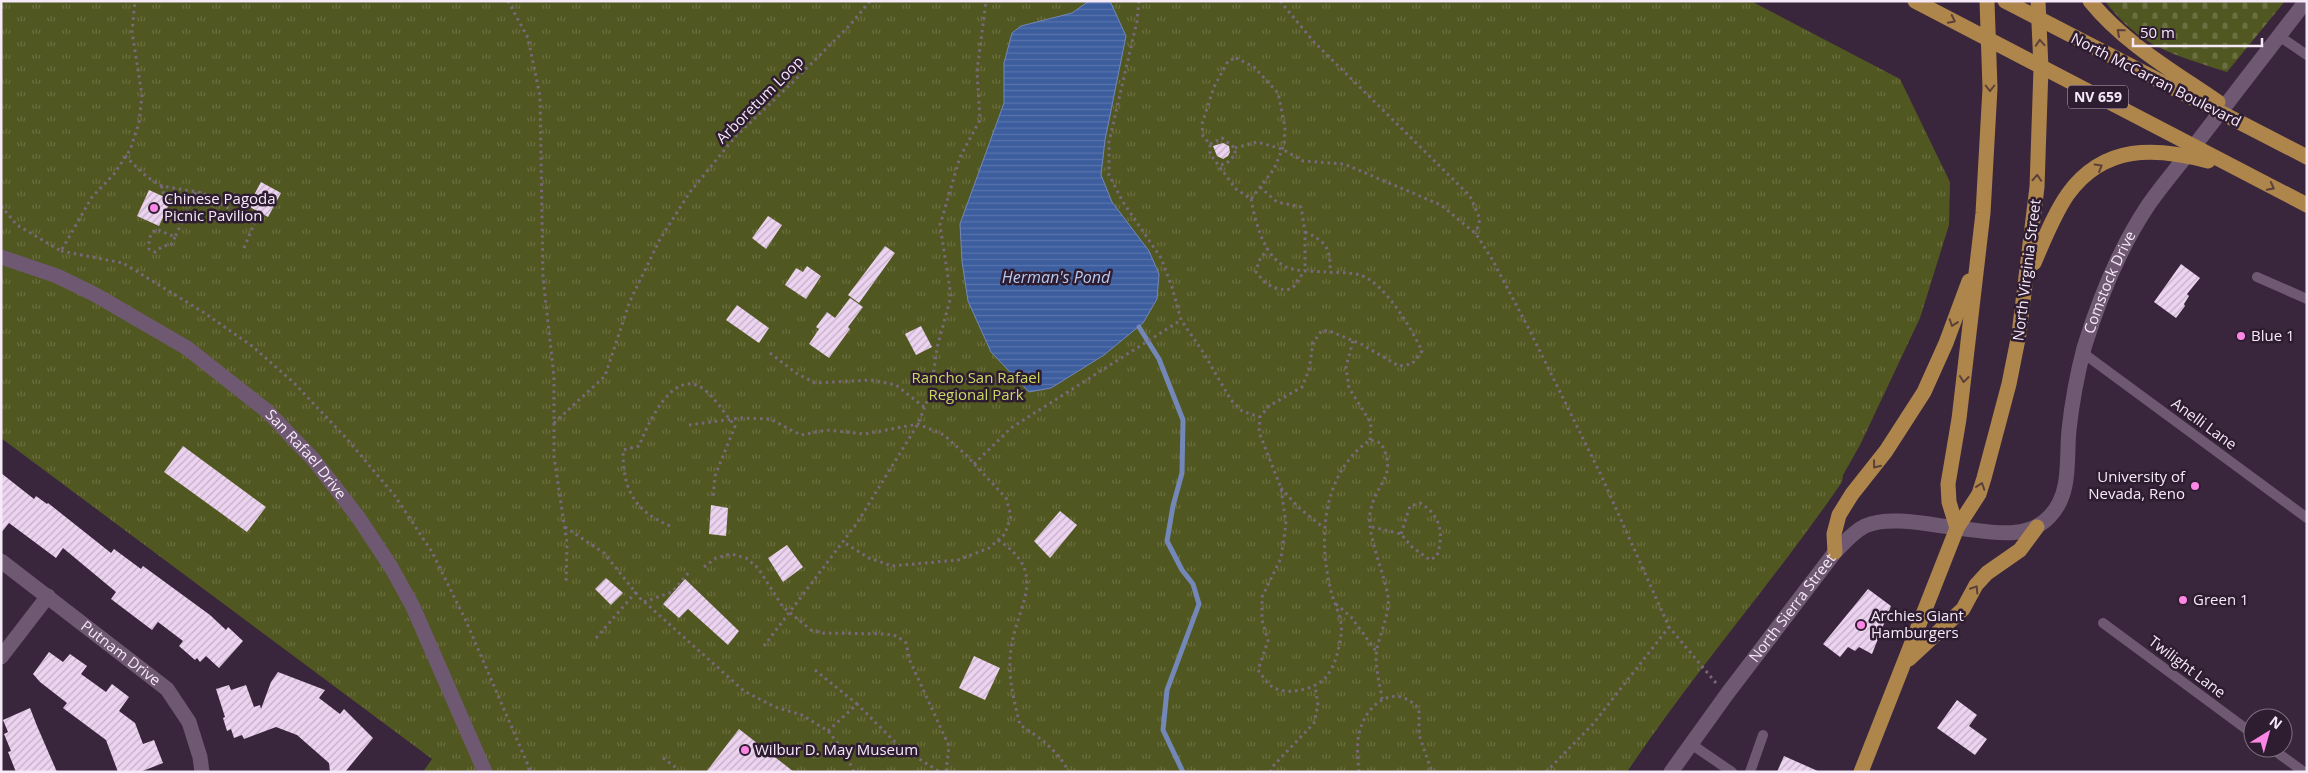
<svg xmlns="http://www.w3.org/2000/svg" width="2308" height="773" viewBox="0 0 2308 773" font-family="'Open Sans',sans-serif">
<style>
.cemetery{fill:url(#cemetery-stones)}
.park{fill:url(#park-tufts)}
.water{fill:url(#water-rules);stroke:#7487b9}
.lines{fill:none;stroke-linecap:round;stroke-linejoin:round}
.stream{stroke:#7487b9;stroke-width:5}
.building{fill:url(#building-hatch)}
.path{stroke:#79687c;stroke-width:3;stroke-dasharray:2.5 4;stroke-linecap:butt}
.lane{stroke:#6f5972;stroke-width:10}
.street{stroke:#6f5972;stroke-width:15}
.secondary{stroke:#6f5972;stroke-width:15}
.primary{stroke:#ae854b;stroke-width:15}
.oneway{stroke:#5b413a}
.poi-dot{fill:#fc86e4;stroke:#2e1c31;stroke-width:2}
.labels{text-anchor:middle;stroke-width:5;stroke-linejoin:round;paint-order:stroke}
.shield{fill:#2e1c31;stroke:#baacbc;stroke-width:1}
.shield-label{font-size:14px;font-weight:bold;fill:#f6e9f8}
.street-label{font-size:15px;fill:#f6e9f8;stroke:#2e1c31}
.poi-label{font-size:15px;fill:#f6e9f8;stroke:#2e1c31;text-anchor:start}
.park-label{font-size:15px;fill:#cbd965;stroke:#2e1c31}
.water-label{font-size:16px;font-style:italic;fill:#b7cbf0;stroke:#2e1c31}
</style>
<defs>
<pattern id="cemetery-stones" width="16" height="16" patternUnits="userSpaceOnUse" patternTransform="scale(1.25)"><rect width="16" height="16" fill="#515720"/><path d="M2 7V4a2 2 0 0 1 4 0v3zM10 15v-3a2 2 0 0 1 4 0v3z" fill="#6b6f41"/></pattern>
<pattern id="park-tufts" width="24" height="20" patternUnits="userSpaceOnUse" patternTransform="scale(1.25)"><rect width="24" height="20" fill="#515720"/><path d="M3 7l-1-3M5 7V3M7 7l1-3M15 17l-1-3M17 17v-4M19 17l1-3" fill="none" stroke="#6b6f41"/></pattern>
<pattern id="water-rules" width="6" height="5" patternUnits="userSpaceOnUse" patternTransform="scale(1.25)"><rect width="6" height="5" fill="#3c5d9e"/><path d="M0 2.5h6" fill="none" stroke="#5974ac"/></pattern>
<pattern id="building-hatch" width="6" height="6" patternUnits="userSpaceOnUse" patternTransform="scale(1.25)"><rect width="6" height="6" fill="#ecd3f0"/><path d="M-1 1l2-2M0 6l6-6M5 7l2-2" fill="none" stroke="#c4b0c6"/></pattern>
</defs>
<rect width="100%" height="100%" fill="#39263c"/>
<!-- cemetery -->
<path class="cemetery" d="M2105 1H2285L2227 72C2175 55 2139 47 2105 1Z"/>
<!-- park -->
<path class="park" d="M1 1H1751L1900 79 1950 182 1949 225 1920 318 1860 445 1843 475 1842 482C1774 581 1694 672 1627 772H423L432 759 1 438Z"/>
<!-- water -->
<polygon class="water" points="1089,1 1110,1 1126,36 1105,140 1101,175 1112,202 1149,251 1159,274 1157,299 1143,323 1104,355 1051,388 1029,392 991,352 968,301 962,261 960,224 1004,103 1004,63 1012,33 1021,26 1072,13"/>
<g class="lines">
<!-- stream -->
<polyline class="stream" points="1139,327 1159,359 1183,420 1182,473 1173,506 1167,541 1182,570 1193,584 1199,604 1167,690 1163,730 1183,772"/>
</g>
<!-- building -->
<g class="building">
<polygon points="1223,143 1229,146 1230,152 1228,156 1223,159 1217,156 1213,146"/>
<polygon points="261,182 281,193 268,217 248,206"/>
<polygon points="149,190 171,200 159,226 137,216"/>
<polygon points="768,216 782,225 766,249 752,238"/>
<polygon points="885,246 895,253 859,303 848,295"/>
<polygon points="2181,264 2200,278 2187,294 2189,296 2184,304 2185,306 2176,318 2154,302"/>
<polygon points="807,266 821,276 806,299 785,285 796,268 803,272"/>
<polygon points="850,298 863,307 848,327 850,329 829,358 809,344 819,329 816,327 827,312 835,318"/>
<polygon points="737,305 769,328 759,343 726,320"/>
<polygon points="921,326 932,347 916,355 905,334"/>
<polygon points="183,446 266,507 247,532 164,472"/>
<polygon points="1,473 34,499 36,496 47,504 48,503 111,553 114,549 141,569 143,566 210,615 226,630 228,627 243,641 219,668 206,656 200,662 197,658 195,660 179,646 183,641 158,622 152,630 111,599 116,592 63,548 56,558 9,523 1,533"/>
<polygon points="711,505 728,508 726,536 709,534"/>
<polygon points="1060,511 1077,525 1050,558 1034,541"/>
<polygon points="787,545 803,567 783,582 768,558"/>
<polygon points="606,578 623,593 611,605 595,589"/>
<polygon points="685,579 739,631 728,645 688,609 679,618 663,604"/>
<polygon points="1868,589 1891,606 1872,654 1859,647 1855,651 1848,647 1840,657 1823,644"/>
<polygon points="49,652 63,662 70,654 87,666 81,674 106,692 112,684 129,697 119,711 135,723 143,744 154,740 163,763 140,772 118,772 106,740 63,708 67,703 40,682 33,674"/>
<polygon points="974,656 1000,668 985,700 959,688"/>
<polygon points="278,672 325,690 319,698 340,714 344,709 373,738 345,772 330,772 329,763 297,735 276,727 244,739 242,735 234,738 231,729 227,731 223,718 225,717 216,689 229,685 231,690 246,685 254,707 260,705 261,709 271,682"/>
<polygon points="1957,700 1977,715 1969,726 1987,739 1975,755 1937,728"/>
<polygon points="30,708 37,726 57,772 16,772 8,752 11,751 4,734 8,732 3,720"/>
<polygon points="739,729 794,772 706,772"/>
<polygon points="1784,756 1820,772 1777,772"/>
</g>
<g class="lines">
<!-- path -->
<g class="path">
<polyline points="508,1 528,38 540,96 543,277 554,377 554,457 567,543 566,583"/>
<polyline points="1139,1 1137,21 1109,142 1109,175 1123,202 1161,258 1172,287 1181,320 1203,352 1231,400 1242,411 1260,417"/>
<polyline points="1280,1 1314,42 1470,196 1480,219 1476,234"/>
<polygon points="1236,58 1254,67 1278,93 1285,127 1284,145 1274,169 1251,199 1236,189 1210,154 1210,144 1203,136 1202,124 1214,87 1228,61"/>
<polyline points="1210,144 1222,138 1235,148 1235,155 1226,164 1219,165"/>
<polyline points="1235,148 1257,142 1282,149 1303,161 1344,164 1441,205 1476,234 1492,259 1530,331 1601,475 1669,627 1716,683"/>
<polyline points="125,156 147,177 162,186 203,193 255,224"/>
<polyline points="162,186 161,191 167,195 166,198"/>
<polyline points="1260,187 1277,202 1301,207 1305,232 1305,270"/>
<path d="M1251 199C1255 220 1262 250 1281 264 1291 272 1313 271 1326 272 1337 273 1350 272 1360 275 1384 282 1412 329 1422 351L1412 364 1399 366 1361 344 1332 332 1322 330 1313 343 1309 370 1302 387 1269 406 1260 417 1259 432 1281 488 1286 524 1281 558 1262 597V620L1268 641 1258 670C1264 678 1269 688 1280 690 1293 694 1317 688 1326 677 1335 667 1339 649 1341 635 1344 619 1333 603 1330 587 1318 536 1323 472 1370 440L1381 443C1399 478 1375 481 1370 514 1367 537 1385 574 1388 597 1390 614 1380 633 1377 649 1374 665 1380 684 1382 699"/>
<polyline points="1,206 17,225 61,251 92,197 114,174 130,150 139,123 142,95 132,32 135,1"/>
<path d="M1305 232C1326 241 1331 249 1330 272"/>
<polyline points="175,237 171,245 163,246 155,252 149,249 149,238 156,229 175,237 196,192"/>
<polyline points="244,248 259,212"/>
<path d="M1268 248 1259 261 1256 272C1267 286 1275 291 1292 289L1305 270"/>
<polyline points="61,251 123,263 203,312 252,346 294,383 347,439 395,496 432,552 466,621 531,772"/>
<polyline points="1353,341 1346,367 1349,388 1371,423 1370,440"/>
<polyline points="770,353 796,373 815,383 871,380 896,385 924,407"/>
<polyline points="554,423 605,376 630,301 660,239 690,192 735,137 793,82 850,25 870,1"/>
<polyline points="689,425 741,418 770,419 801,435 827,430 865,434 918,424 944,435 966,455 1006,498 1011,516 1005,534 998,540 989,548 958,560 892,566 869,558 843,542"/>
<polyline points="974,464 1011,428 1181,320"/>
<polyline points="1281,488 1298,507 1324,528"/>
<path d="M670 526C633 510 623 489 623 450L639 446C647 426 672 368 702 388 714 396 725 414 735 426L715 476 713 498"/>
<polyline points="565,527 604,553 640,598 744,691 775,707 802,715 828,731 844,751 854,772"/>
<path d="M1372 527 1401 534 1412 547 1430 560 1437 556C1444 534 1441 515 1420 503L1410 506 1401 534"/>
<path d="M998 540C1050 574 1017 604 1011 649 1007 676 1014 700 1020 725 1041 738 1057 750 1069 772"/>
<polyline points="704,567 716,558 731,554 746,558 758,568 783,607 811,630 823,633 886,634 897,636 906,643 910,661 949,746 946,772"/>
<polyline points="644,602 672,592 690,571"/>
<polyline points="1336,604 1351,617 1376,651"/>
<polyline points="596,638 636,592"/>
<polyline points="764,646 857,523 918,424 931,391 937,348 951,296 940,225 960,157 980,120 977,71 986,1"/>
<polyline points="815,670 857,704"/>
<polyline points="828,731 857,704 900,747 940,772"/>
<polyline points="663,758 678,769"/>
<polyline points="1270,772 1274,765 1314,723 1318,705 1315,685"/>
<path d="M1359 772C1358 761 1357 750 1358 740 1361 708 1393 679 1419 709V735L1432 772"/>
<polyline points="1546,772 1593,724 1669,627"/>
</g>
<!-- lane -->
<g class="lane">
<polyline points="2279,36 2307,55"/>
<polyline points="2257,277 2307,299"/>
<polyline points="2083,353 2307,518"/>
<polyline points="2103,623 2253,734"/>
<polyline points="1691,744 1732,772"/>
<polyline points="2271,748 2304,772"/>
<polyline points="1750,772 1763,735"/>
</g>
<!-- street -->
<g class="street">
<path id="s1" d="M1 257 57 276 94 294 187 348 267 411 314 460 358 517 391 567 413 607 485 772"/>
<path id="s2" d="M1957 528C1987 531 2027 542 2050 516 2072 493 2066 459 2069 430 2072 402 2077 375 2084 348 2099 299 2120 247 2149 204 2163 184 2180 164 2195 145 2232 97 2269 49 2306 1"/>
<path id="s3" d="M1 561 167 689 189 722 200 757 202 772"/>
<polyline points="1,657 48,596"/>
</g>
<!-- secondary -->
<path class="secondary" id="s4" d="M1671 772 1727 694 1835 552C1844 543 1853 532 1865 526 1889 515 1931 525 1957 528"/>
<!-- primary -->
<g class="primary">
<polyline points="1915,1 2307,205"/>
<polyline points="2005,1 2307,157"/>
<path d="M2090 1C2125 44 2173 71 2218 102"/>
<path d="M2034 263C2044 240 2054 214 2068 194 2104 144 2156 147 2208 161"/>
<polyline points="1957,528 1949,502 1948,484 1959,419 1983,213 1990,88 1987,1"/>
<polyline points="1835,552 1834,534 1839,515 1852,494 1886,451 1924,392 1946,343 1969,281"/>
<polyline points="1909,659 1963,609 1976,585 1987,573 2020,550 2037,527"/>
<polyline points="1861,772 1957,528 1979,494 1984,478 2009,384 2019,334 2037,187 2041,68 2038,1"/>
</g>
</g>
<!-- one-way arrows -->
<defs><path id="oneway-chevron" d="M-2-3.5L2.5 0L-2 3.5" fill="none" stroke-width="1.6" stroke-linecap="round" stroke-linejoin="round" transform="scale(1.25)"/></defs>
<g class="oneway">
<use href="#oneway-chevron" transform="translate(1952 20) rotate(27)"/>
<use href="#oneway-chevron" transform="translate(2120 32) rotate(-139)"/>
<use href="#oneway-chevron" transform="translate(2040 43) rotate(-94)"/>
<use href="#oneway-chevron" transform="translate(1990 88) rotate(90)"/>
<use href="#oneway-chevron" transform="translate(2099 167) rotate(-31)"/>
<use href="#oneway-chevron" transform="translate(2037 178) rotate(-87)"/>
<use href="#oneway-chevron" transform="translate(2271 187) rotate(28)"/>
<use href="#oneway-chevron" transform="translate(1953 323) rotate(109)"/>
<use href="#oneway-chevron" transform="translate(1964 379) rotate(96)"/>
<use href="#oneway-chevron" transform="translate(1876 465) rotate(128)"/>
<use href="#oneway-chevron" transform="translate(1981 486) rotate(-71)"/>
<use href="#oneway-chevron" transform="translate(1975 589) rotate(-57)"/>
</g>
<!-- markers -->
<g class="poi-dot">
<circle cx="154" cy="208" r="5"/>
<circle cx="2241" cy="336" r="5"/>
<circle cx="2195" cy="486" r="5"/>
<circle cx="2183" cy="600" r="5"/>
<circle cx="1861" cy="625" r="5"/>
<circle cx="745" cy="750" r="5"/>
</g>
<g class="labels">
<!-- shield labels -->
<rect class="shield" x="2068" y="85.5" width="60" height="23" rx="4"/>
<g class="shield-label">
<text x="2098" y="102">NV 659</text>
</g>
<!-- street labels -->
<g class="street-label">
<text transform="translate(2156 80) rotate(27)" y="5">North McCarran Boulevard</text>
<text transform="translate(760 100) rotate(-45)" y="5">Arboretum Loop</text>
<text transform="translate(2027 270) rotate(-83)" y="5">North Virginia Street</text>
<text dy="5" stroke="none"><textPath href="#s2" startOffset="342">Comstock Drive</textPath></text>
<text transform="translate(2204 424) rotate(36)" y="5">Anelli Lane</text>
<text dy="5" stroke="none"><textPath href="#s1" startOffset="368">San Rafael Drive</textPath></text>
<text dy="5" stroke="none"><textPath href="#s4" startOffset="204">North Sierra Street</textPath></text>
<text dy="5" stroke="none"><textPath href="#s3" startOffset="151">Putnam Drive</textPath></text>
<text transform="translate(2187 667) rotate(37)" y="5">Twilight Lane</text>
</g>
<!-- poi labels -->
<g class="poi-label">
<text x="164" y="204">Chinese Pagoda<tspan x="164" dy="17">Picnic Pavilion</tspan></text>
<text x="2251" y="341">Blue 1</text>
<text x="2185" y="482" text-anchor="end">University of<tspan x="2185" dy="17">Nevada, Reno</tspan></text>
<text x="2193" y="605">Green 1</text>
<text x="1871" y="621">Archies Giant<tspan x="1871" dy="17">Hamburgers</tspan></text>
<text x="755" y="755">Wilbur D. May Museum</text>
</g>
<!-- park labels -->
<g class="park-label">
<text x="976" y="383">Rancho San Rafael<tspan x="976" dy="17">Regional Park</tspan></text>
</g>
<!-- water labels -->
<g class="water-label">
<text x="1056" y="283">Herman's Pond</text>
</g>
</g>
<!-- border -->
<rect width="2308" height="773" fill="none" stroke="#f6e9f8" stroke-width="5"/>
<!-- north arrow -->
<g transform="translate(2268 733) rotate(37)"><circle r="24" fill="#2e1c31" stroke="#7e6e81"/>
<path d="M0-4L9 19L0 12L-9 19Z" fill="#fc86e4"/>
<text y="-8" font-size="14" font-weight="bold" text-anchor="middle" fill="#f6e9f8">N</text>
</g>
<!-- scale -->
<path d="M2133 38v8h129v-8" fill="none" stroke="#f6e9f8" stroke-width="2.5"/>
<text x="2140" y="38" font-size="15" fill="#f6e9f8" stroke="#2e1c31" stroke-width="4" paint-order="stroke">50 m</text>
</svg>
